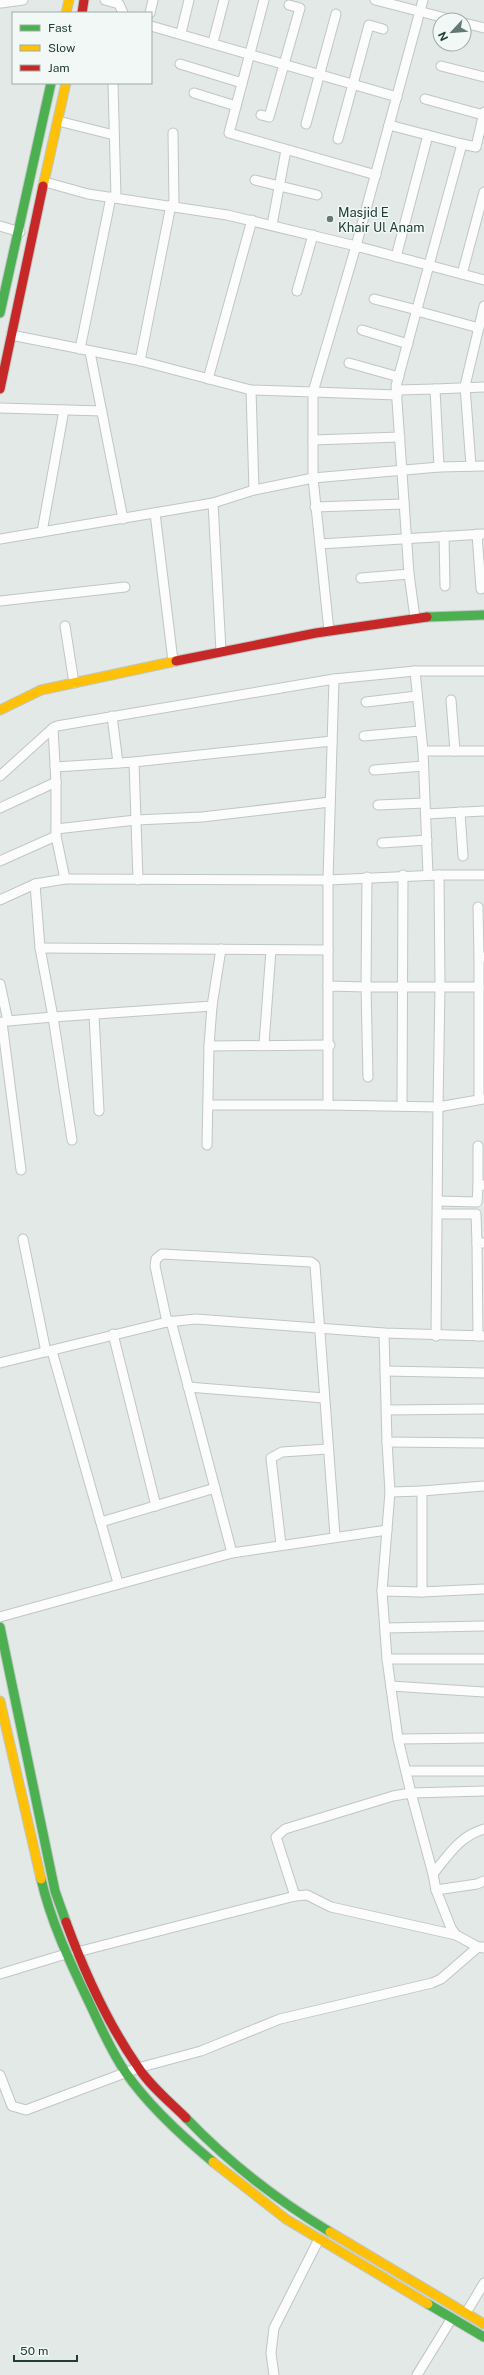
<svg xmlns="http://www.w3.org/2000/svg" width="484" height="2375" viewBox="0 0 484 2375" font-family="'Public Sans',sans-serif">
<style>
.lines{fill:none;stroke-linecap:round;stroke-linejoin:round}
.street-casing{stroke:#c0c6c4;stroke-width:11}
.fast-casing{stroke:#bec7c4;stroke-width:11}
.slow-casing{stroke:#bec7c4;stroke-width:11}
.jam-casing{stroke:#bec7c4;stroke-width:11}
.street{stroke:#fbfcfb;stroke-width:9}
.fast{stroke:#4caf50;stroke-width:9}
.slow{stroke:#ffc107;stroke-width:9}
.jam{stroke:#c62828;stroke-width:9}
.poi-dot{fill:#647975;stroke:#f1f8f5;stroke-width:1.5}
.labels{text-anchor:middle;stroke-width:3;stroke-linejoin:round;paint-order:stroke}
.poi-label{font-size:13px;fill:#203d38;stroke:#f1f8f5;text-anchor:start}
</style>
<rect width="100%" height="100%" fill="#e3e9e7"/>
<g class="lines">
<!-- street casing -->
<g class="street-casing">
<g id="street">
<polyline points="1,0 1,3 23,0"/>
<polyline points="105,0 119,4 123,13"/>
<polyline points="264,0 229,133 376,175"/>
<polyline points="375,0 453,20"/>
<polyline points="150,13 153,0"/>
<polyline points="464,23 484,28"/>
<polyline points="151,26 397,97"/>
<polyline points="181,33 189,0"/>
<polyline points="213,42 224,0"/>
<polyline points="180,64 242,83"/>
<polyline points="441,66 484,77"/>
<polyline points="113,83 116,198"/>
<polyline points="194,93 236,106"/>
<polyline points="425,99 483,115"/>
<polyline points="261,115 269,117 300,8 289,5"/>
<polyline points="58,121 114,135"/>
<polyline points="306,124 336,14"/>
<polyline points="389,125 423,0"/>
<polyline points="173,133 174,206"/>
<polyline points="338,139 369,25 383,29"/>
<polyline points="255,180 317,195"/>
<polyline points="45,182 88,194 227,215 356,246 389,125 462,144"/>
<polyline points="272,225 286,150"/>
<polyline points="0,226 20,232"/>
<polyline points="396,257 428,135"/>
<polyline points="462,274 484,192"/>
<polyline points="297,291 313,235"/>
<polyline points="374,299 417,310"/>
<polyline points="417,311 479,328"/>
<polyline points="362,330 408,344"/>
<polyline points="11,335 137,360 251,390 313,392 356,246 484,280"/>
<polyline points="80,349 111,197"/>
<polyline points="90,352 123,519"/>
<polyline points="140,361 171,205"/>
<polyline points="349,363 399,377"/>
<polyline points="208,379 252,220"/>
<polyline points="435,389 484,387"/>
<polyline points="251,390 254,490"/>
<polyline points="397,390 435,389 439,467"/>
<polyline points="397,395 313,392 313,478 439,467 484,466"/>
<polyline points="0,408 102,411"/>
<polyline points="313,440 400,437"/>
<polyline points="471,466 465,386 484,306"/>
<polyline points="213,503 254,490 313,478 329,631"/>
<polyline points="315,507 404,504"/>
<polyline points="155,513 173,661"/>
<polyline points="42,532 64,410"/>
<polyline points="477,534 481,589"/>
<polyline points="444,536 445,586"/>
<polyline points="0,539 213,503 221,651"/>
<polyline points="320,544 484,534"/>
<polyline points="361,578 409,574"/>
<polyline points="0,601 125,587"/>
<polyline points="415,618 409,574 396,386 462,144 476,147 484,112"/>
<polyline points="65,626 74,683"/>
<polyline points="415,671 423,751 428,875"/>
<polyline points="451,700 455,751"/>
<polyline points="366,702 417,696"/>
<polyline points="112,716 118,763"/>
<polyline points="364,736 420,731"/>
<polyline points="423,751 484,751"/>
<polyline points="134,762 138,880"/>
<polyline points="55,767 134,762 332,741"/>
<polyline points="374,770 423,766"/>
<polyline points="0,776 53,728"/>
<polyline points="378,805 425,803"/>
<polyline points="0,808 56,782"/>
<polyline points="460,812 463,856"/>
<polyline points="426,814 484,811"/>
<polyline points="56,829 136,820 202,817 330,802"/>
<polyline points="382,843 427,840"/>
<polyline points="0,861 56,836"/>
<polyline points="367,877 366,987 440,987 438,1107 484,1099"/>
<polyline points="65,879 328,880 439,875"/>
<polyline points="35,884 40,948 53,1017 212,1006 221,949"/>
<polyline points="0,900 35,884 65,879 56,836 56,782 53,728 57,726 334,679 415,671 484,671"/>
<polyline points="478,907 479,957 484,957"/>
<polyline points="40,948 328,950"/>
<polyline points="0,984 8,1021 53,1017 72,1140"/>
<polyline points="328,986 328,880 334,679"/>
<polyline points="479,987 440,987 439,875 484,875"/>
<polyline points="212,1006 209,1046 330,1045"/>
<polyline points="94,1015 99,1111"/>
<polyline points="2,1022 21,1170"/>
<polyline points="264,1044 271,950"/>
<polyline points="368,1077 366,987 328,986 328,1105 438,1107 436,1336"/>
<polyline points="479,1098 479,957"/>
<polyline points="208,1105 328,1105"/>
<polyline points="402,1105 403,875"/>
<polyline points="207,1145 209,1046"/>
<polyline points="478,1146 478,1186 484,1185"/>
<polyline points="438,1201 477,1202 478,1186"/>
<polyline points="438,1214 476,1214 477,1243"/>
<polyline points="23,1239 46,1352"/>
<polyline points="171,1321 232,1553"/>
<polyline points="167,1322 155,1266 156,1259 162,1254 311,1262 315,1265 335,1536"/>
<polyline points="384,1333 387,1442 390,1492 382,1591 387,1659 398,1739 411,1793 433,1874 436,1890 451,1928 456,1935"/>
<polyline points="113,1334 156,1506"/>
<polyline points="478,1336 477,1243 484,1243"/>
<polyline points="52,1351 118,1583"/>
<polyline points="0,1363 167,1322 196,1319 384,1333 484,1336"/>
<polyline points="385,1371 484,1373"/>
<polyline points="188,1387 324,1398"/>
<polyline points="387,1410 484,1409"/>
<polyline points="387,1442 484,1443"/>
<polyline points="484,1486 422,1491 422,1592 484,1589"/>
<polyline points="390,1492 422,1491"/>
<polyline points="101,1522 215,1488"/>
<polyline points="281,1545 271,1458 282,1452 328,1449"/>
<polyline points="382,1591 422,1592"/>
<polyline points="0,1617 232,1553 387,1530"/>
<polyline points="385,1628 484,1626"/>
<polyline points="387,1659 484,1659"/>
<polyline points="391,1686 484,1692"/>
<polyline points="398,1739 484,1738"/>
<polyline points="406,1771 484,1771"/>
<path d="M433 1874C449 1854 460 1836 484 1829"/>
<polyline points="436,1890 477,1884 484,1881"/>
<polyline points="484,1948 478,1947 456,1935 331,1907 307,1895 295,1896 276,1837 285,1829 393,1796 411,1793 484,1791"/>
<polyline points="77,1952 295,1896"/>
<polyline points="0,1974 66,1954"/>
<polyline points="0,2075 12,2106 26,2110 138,2068 201,2051 280,2019 432,1983 441,1979 478,1947 484,1947"/>
<polyline points="466,2313 484,2283"/>
<polyline points="274,2375 271,2353 274,2328 319,2239"/>
<polyline points="417,2375 452,2318"/>
</g>
</g>
<!-- fast casing -->
<g class="fast-casing">
<g id="fast">
<polyline points="0,313 51,83"/>
<polyline points="427,617 484,615"/>
<polyline points="0,1627 55,1891 66,1922"/>
<path d="M41 1879C51 1922 69 1960 88 2000 100 2025 110 2050 126 2073 148 2105 183 2137 213 2162"/>
<path d="M186 2118C229 2163 277 2200 330 2232"/>
<polyline points="428,2304 484,2337"/>
</g>
</g>
<!-- slow casing -->
<g class="slow-casing">
<g id="slow">
<polyline points="66,13 69,0"/>
<polyline points="43,186 66,83"/>
<polyline points="0,710 41,690 176,661"/>
<polyline points="0,1701 41,1879"/>
<polyline points="213,2162 286,2219 428,2304"/>
<polyline points="330,2232 484,2324"/>
</g>
</g>
<!-- jam casing -->
<g class="jam-casing">
<g id="jam">
<polyline points="82,13 84,0"/>
<polyline points="0,389 43,186"/>
<polyline points="176,661 316,633 427,617"/>
<path d="M66 1922C84 1971 108 2024 138 2067 150 2086 170 2102 186 2118"/>
</g>
</g>
<!-- street -->
<use href="#street" class="street"/>
<!-- fast -->
<use href="#fast" class="fast"/>
<!-- slow -->
<use href="#slow" class="slow"/>
<!-- jam -->
<use href="#jam" class="jam"/>
</g>
<!-- markers -->
<circle class="poi-dot" cx="330" cy="219" r="4"/>
<g class="labels">
<!-- poi labels -->
<g class="poi-label">
<text x="338" y="217">Masjid E<tspan x="338" dy="15">Khair Ul Anam</tspan></text>
</g>
</g>
<!-- legend -->
<rect x="12" y="12" width="140" height="72" fill="#f1f8f5" stroke="#9dada9"/>
<rect x="20" y="25" width="20" height="6" fill="#4caf50" stroke="#9dada9"/>
<text x="48" y="32" font-size="12" fill="#203d38">Fast</text>
<rect x="20" y="45" width="20" height="6" fill="#ffc107" stroke="#9dada9"/>
<text x="48" y="52" font-size="12" fill="#203d38">Slow</text>
<rect x="20" y="65" width="20" height="6" fill="#c62828" stroke="#9dada9"/>
<text x="48" y="72" font-size="12" fill="#203d38">Jam</text>
<!-- north arrow -->
<g transform="translate(452 32) rotate(244)"><circle r="19" fill="#f1f8f5" stroke="#9dada9"/>
<path d="M0-3L7 15L0 10L-7 15Z" fill="#647975"/>
<text y="-6" font-size="11" font-weight="bold" text-anchor="middle" fill="#203d38">N</text>
</g>
<!-- scale -->
<path d="M14 2355v6h63v-6" fill="none" stroke="#203d38" stroke-width="2"/>
<text x="20" y="2355" font-size="12" fill="#203d38" stroke="#f1f8f5" stroke-width="3" paint-order="stroke">50 m</text>
</svg>
